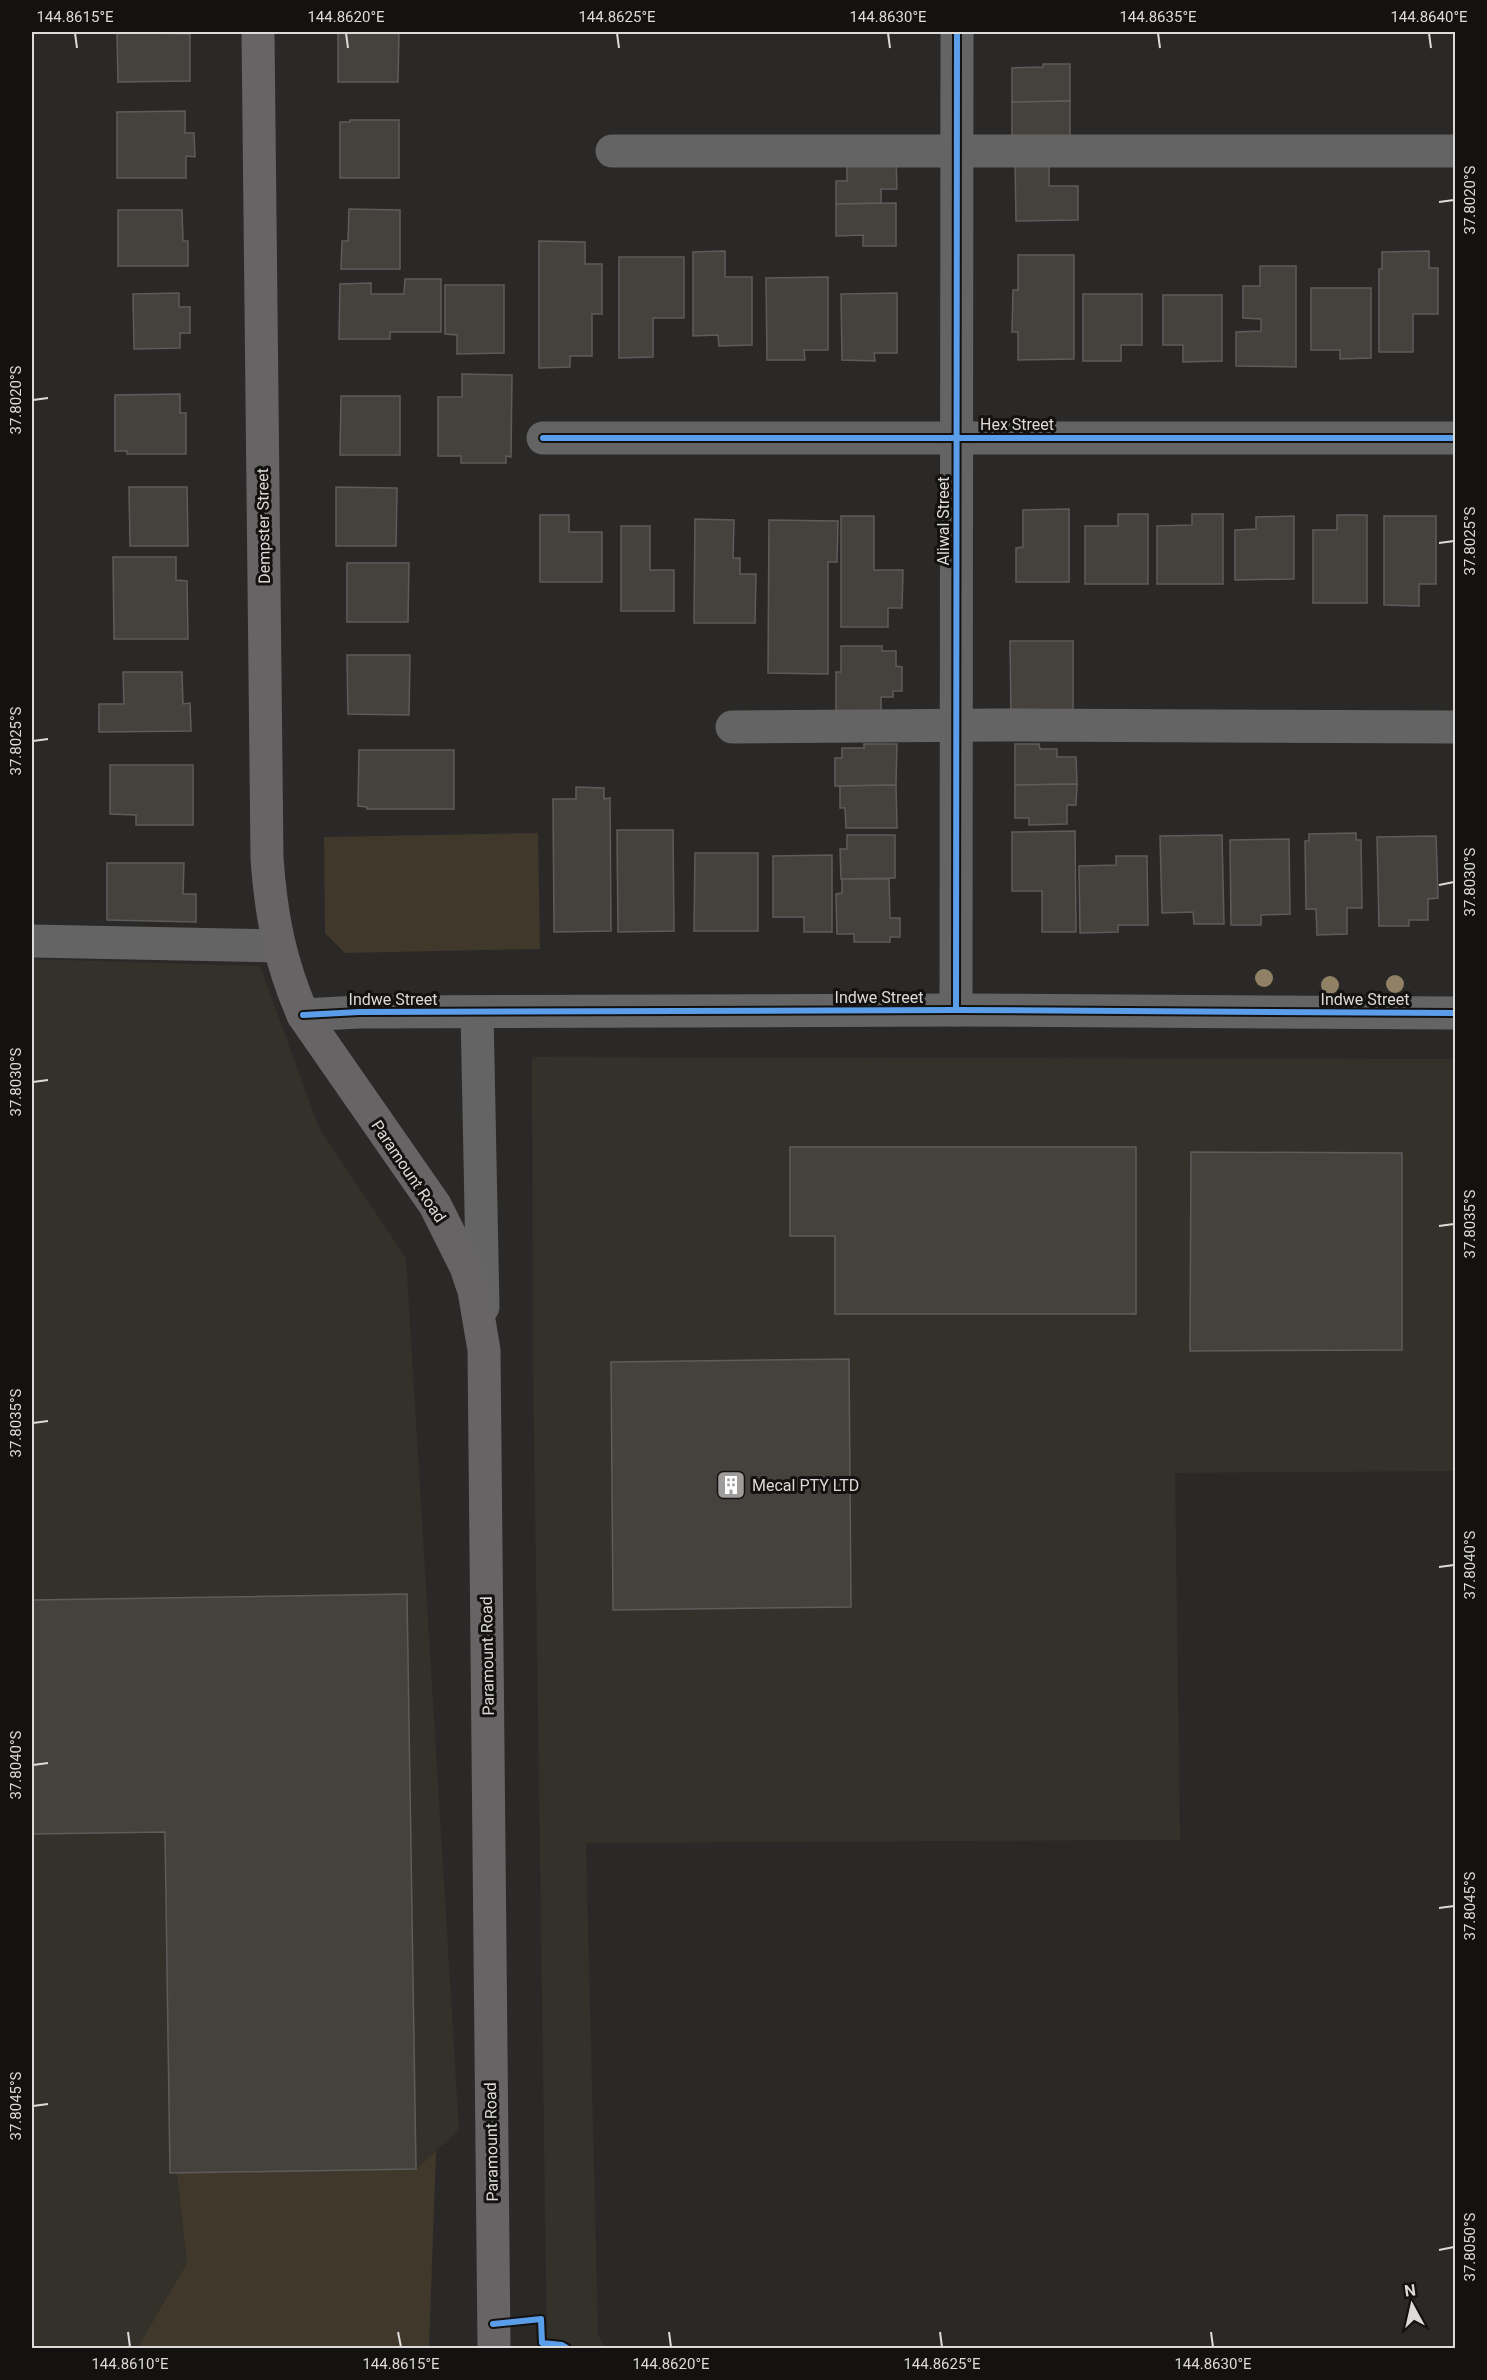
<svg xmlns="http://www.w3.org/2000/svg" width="1487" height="2380" viewBox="0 0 1487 2380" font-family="Roboto,sans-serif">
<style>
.built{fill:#34312a}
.green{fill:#3f382b}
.building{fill:#45423d;stroke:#5d5c5b;stroke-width:1.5}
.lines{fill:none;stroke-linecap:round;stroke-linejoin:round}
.minor{stroke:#646464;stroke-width:33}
.major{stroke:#666464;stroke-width:33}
.cycleway-casing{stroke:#131211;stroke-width:10}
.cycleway{stroke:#5a9eea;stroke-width:6}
.tree{fill:#908064}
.ticks{fill:none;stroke:#dcdbd9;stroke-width:2}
.labels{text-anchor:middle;stroke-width:6;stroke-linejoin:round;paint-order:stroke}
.street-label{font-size:16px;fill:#dcdbd9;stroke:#131211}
.poi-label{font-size:16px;fill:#dcdbd9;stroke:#131211;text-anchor:start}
.neatline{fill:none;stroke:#dcdbd9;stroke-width:2}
.ticks-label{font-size:15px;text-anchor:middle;fill:#dcdbd9}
</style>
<rect width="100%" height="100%" fill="#2a2928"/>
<!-- built -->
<g class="built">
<polygon points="32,959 260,966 319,1128 406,1258 459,2130 416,2169 178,2173 187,2263 137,2348 32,2348"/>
<polygon points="532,1057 1455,1059 1455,1471 1175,1473 1180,1840 586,1843 598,2334 605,2348 547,2348 533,1361"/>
</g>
<!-- green -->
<g class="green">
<polygon points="538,833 540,949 345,953 325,933 324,837"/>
<polygon points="436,2151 429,2348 137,2348 187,2263 177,2173 416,2169"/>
</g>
<!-- building -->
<g class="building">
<polygon points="117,32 190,34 190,81 118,82"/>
<polygon points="338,32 399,32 398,82 338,82"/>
<polygon points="1236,32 1290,32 1236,33"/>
<polygon points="1043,64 1070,64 1070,101 1012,102 1012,68 1043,67"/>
<polygon points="1070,101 1070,142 1012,142 1012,102"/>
<polygon points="185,111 185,133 194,133 195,157 186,156 186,178 117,178 117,112"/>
<polygon points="350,120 399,120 399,178 340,178 340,122 350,122"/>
<polygon points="896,160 897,189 881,189 881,203 836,204 836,181 847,181 847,164"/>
<polygon points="1015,161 1049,161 1049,186 1078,186 1078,220 1016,221"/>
<polygon points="896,203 896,246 863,246 863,235 836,236 836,204"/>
<polygon points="349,209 400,210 400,269 341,269 342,241 348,241"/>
<polygon points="118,210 182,210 183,241 188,241 188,266 118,266"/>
<polygon points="539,241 585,242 585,264 602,264 602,314 592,314 592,356 570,356 570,367 539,368"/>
<polygon points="725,251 725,277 752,277 752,345 719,346 718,335 693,336 693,252"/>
<polygon points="1429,251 1429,268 1438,268 1438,314 1413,314 1413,352 1379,352 1379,269 1382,269 1382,252"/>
<polygon points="1018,255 1074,255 1074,359 1018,360 1018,332 1012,332 1013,290 1018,290"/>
<polygon points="619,257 684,257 684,318 653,318 653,357 619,358"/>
<polygon points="1260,266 1296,266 1296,367 1236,366 1236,332 1261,331 1261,319 1243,318 1243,286 1260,286"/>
<polygon points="828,277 828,350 804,350 805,360 767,360 766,278"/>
<polygon points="405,279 441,279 441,332 390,332 390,339 339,339 340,284 371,283 371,294 404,294"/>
<polygon points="445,285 504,285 504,353 457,354 457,335 445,334"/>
<polygon points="1311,288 1371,288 1371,358 1340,359 1340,350 1311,350"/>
<polygon points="179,293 179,307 190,307 190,333 180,333 180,348 134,349 133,294"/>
<polygon points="897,293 897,353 874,353 875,361 842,360 841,294"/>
<polygon points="1083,294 1142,294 1142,345 1121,345 1121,361 1083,361"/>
<polygon points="1163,295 1222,295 1222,361 1183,362 1183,345 1163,345"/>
<polygon points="462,374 512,375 511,457 506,456 506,463 461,463 461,456 438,456 438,397 462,397"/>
<polygon points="180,394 180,413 186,413 186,454 127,454 127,451 115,451 115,395"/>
<polygon points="341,396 400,396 400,455 340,455"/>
<polygon points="129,487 187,487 188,546 130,546"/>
<polygon points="336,487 397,488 396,546 336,546"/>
<polygon points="1069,509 1069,582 1016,582 1016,548 1023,547 1023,510"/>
<polygon points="1118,514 1148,514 1148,584 1085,584 1085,526 1118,526"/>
<polygon points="1192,514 1223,514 1223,584 1157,584 1157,526 1192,525"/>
<polygon points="540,515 569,515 569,532 602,532 602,582 540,582"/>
<polygon points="1337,515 1367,515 1367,603 1313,603 1313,530 1337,530"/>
<polygon points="841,516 874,516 874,570 903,570 902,608 888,608 888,627 841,627"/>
<polygon points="1294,516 1294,579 1235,580 1235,530 1256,529 1256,517"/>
<polygon points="1384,516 1436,516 1436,584 1419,584 1419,606 1384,605"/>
<polygon points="695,519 734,520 733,558 740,558 740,574 756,574 755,623 694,623"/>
<polygon points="769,520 838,521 837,562 828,562 828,674 768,673"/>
<polygon points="621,526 650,526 650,570 674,570 674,611 621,611"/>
<polygon points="113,557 176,557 176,580 187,581 188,639 114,639"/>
<polygon points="347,563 409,563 408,622 347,622"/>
<polygon points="1010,641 1073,641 1073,710 1011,716"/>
<polygon points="841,646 882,646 882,651 896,651 896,666 902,667 902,691 893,691 893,697 881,697 881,717 836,716 836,672 841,672"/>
<polygon points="347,655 410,655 409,715 348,714"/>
<polygon points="123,672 182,672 183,704 190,703 191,731 99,732 99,704 124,704"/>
<polygon points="864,744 897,744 896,785 835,786 835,758 842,758 842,748 864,748"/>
<polygon points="1015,744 1039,744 1040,749 1057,749 1057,757 1076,757 1077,784 1015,785"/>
<polygon points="359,750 454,750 454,809 367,809 367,807 358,806"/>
<polygon points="110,765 193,765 193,825 136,825 136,815 110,814"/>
<polygon points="1077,784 1076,805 1067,805 1067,824 1029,825 1029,818 1015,818 1015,785"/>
<polygon points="896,785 897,828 846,828 845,808 840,808 840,786"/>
<polygon points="576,787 604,788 604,799 610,798 611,931 554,932 553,799 576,799"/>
<polygon points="617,830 673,830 674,931 618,932"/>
<polygon points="1075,831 1076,932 1042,932 1042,891 1012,891 1012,832"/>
<polygon points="1356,833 1356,840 1361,840 1362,908 1347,908 1347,934 1317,935 1316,909 1306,909 1305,841 1309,841 1309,834"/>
<polygon points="847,835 895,835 895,878 841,879 840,849 847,849"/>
<polygon points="1222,835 1224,924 1194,924 1193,912 1162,913 1160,836"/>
<polygon points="1436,836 1438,898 1428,899 1428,920 1409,920 1409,926 1379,926 1377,837"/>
<polygon points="1289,839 1290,914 1261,915 1261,925 1231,925 1230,840"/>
<polygon points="695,853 758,853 758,931 694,931"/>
<polygon points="832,855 832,932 804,932 804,917 773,917 773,856"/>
<polygon points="1116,856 1147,856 1148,925 1118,925 1118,932 1080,933 1079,866 1116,865"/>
<polygon points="107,863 184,863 183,894 196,894 196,922 107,920"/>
<polygon points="842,879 889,879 890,918 900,918 900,937 890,937 890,942 854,942 854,934 837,934 836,894 842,893"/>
<polygon points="790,1147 1136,1147 1136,1314 835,1314 835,1236 790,1236"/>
<polygon points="1191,1152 1402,1153 1402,1350 1190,1351"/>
<polygon points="849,1359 851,1607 613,1610 611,1362"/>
<polygon points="407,1594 416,2169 170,2173 165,1832 32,1834 32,1600"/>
</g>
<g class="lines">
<!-- minor -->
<g class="minor">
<polyline points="612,151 1456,151"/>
<polyline points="543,438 1456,438"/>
<polyline points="732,727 999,725 1456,727"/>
<polyline points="32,941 278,946"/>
<polyline points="956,1010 957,32"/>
<polyline points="477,1012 483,1307"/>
<polyline points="303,1015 359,1012 956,1010 1456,1013"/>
</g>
<!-- major -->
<path class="major" d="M258 32 267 858C271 916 280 962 303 1015L435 1205 466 1267 474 1291 484 1350 494 2348"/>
<!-- cycleway casing -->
<g class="cycleway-casing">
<g id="cycleway">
<polyline points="543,438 1456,438"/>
<polyline points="956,1010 957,32"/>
<polyline points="303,1015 359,1012 956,1010 1456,1013"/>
<polyline points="493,2324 541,2319 542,2343 562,2345 567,2348"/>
</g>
</g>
<!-- cycleway -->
<use href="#cycleway" class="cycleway"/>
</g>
<!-- trees -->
<g class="tree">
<circle cx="1264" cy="978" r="9"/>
<circle cx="1395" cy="984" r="9"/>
<circle cx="1330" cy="985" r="9"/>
</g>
<!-- ticks -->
<path class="ticks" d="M75 33 77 48M346 33 348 48M617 33 619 48M888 33 890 48M1158 33 1160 48M1429 33 1431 48M1439 202 1454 200M33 400 48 398M1439 543 1454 541M33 741 48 739M1439 885 1454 882M33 1082 48 1080M1439 1226 1454 1224M33 1423 48 1421M1439 1567 1454 1565M33 1765 48 1763M1439 1908 1454 1906M33 2106 48 2104M1439 2250 1454 2247M128 2332 130 2347M398 2332 401 2347M669 2332 671 2347M940 2332 942 2347M1211 2332 1213 2347"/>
<!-- icons -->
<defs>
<g id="building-square" transform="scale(1.5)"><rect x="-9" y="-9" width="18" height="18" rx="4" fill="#9e9d9b" stroke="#131211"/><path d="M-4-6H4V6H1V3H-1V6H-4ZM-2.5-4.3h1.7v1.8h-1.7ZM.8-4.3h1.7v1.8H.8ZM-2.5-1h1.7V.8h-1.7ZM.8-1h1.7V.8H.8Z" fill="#fff"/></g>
</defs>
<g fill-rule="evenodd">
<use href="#building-square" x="731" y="1485"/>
</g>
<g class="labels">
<!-- street labels -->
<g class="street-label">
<text x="1017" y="430">Hex Street</text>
<text transform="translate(943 521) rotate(-90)" y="6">Aliwal Street</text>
<text transform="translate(263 526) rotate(-91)" y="6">Dempster Street</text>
<text x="879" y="1003">Indwe Street</text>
<text x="393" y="1005">Indwe Street</text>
<text x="1365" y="1005">Indwe Street</text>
<text transform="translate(409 1171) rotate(56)" y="6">Paramount Road</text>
<text transform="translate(487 1656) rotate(-91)" y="6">Paramount Road</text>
<text transform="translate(491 2142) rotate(-91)" y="6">Paramount Road</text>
</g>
<!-- poi labels -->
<g class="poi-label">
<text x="752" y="1491">Mecal PTY LTD</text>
</g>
</g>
<!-- border -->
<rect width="1487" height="2380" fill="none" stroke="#131211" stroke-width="66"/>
<!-- north arrow -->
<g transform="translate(1412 2305) rotate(352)" stroke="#131211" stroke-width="4.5" paint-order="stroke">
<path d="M0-4.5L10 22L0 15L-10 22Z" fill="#dcdbd9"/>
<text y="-9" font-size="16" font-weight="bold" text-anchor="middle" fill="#dcdbd9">N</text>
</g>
<rect x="33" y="33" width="1421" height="2314" class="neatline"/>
<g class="ticks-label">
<text x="75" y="22">144.8615°E</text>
<text x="346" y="22">144.8620°E</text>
<text x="617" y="22">144.8625°E</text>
<text x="888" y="22">144.8630°E</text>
<text x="1158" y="22">144.8635°E</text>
<text x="1429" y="22">144.8640°E</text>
<text transform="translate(1470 200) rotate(-90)" y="5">37.8020°S</text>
<text transform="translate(16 400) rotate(-90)" y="5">37.8020°S</text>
<text transform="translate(1470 541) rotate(-90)" y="5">37.8025°S</text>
<text transform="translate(16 741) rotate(-90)" y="5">37.8025°S</text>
<text transform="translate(1470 882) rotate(-90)" y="5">37.8030°S</text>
<text transform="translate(16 1082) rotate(-90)" y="5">37.8030°S</text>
<text transform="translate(1470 1224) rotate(-90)" y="5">37.8035°S</text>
<text transform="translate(16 1423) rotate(-90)" y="5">37.8035°S</text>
<text transform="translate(1470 1565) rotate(-90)" y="5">37.8040°S</text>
<text transform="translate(16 1765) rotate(-90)" y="5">37.8040°S</text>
<text transform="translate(1470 1906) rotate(-90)" y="5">37.8045°S</text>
<text transform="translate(16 2106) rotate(-90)" y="5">37.8045°S</text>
<text transform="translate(1470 2247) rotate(-90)" y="5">37.8050°S</text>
<text x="130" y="2369">144.8610°E</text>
<text x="401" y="2369">144.8615°E</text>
<text x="671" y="2369">144.8620°E</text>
<text x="942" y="2369">144.8625°E</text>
<text x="1213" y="2369">144.8630°E</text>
</g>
</svg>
